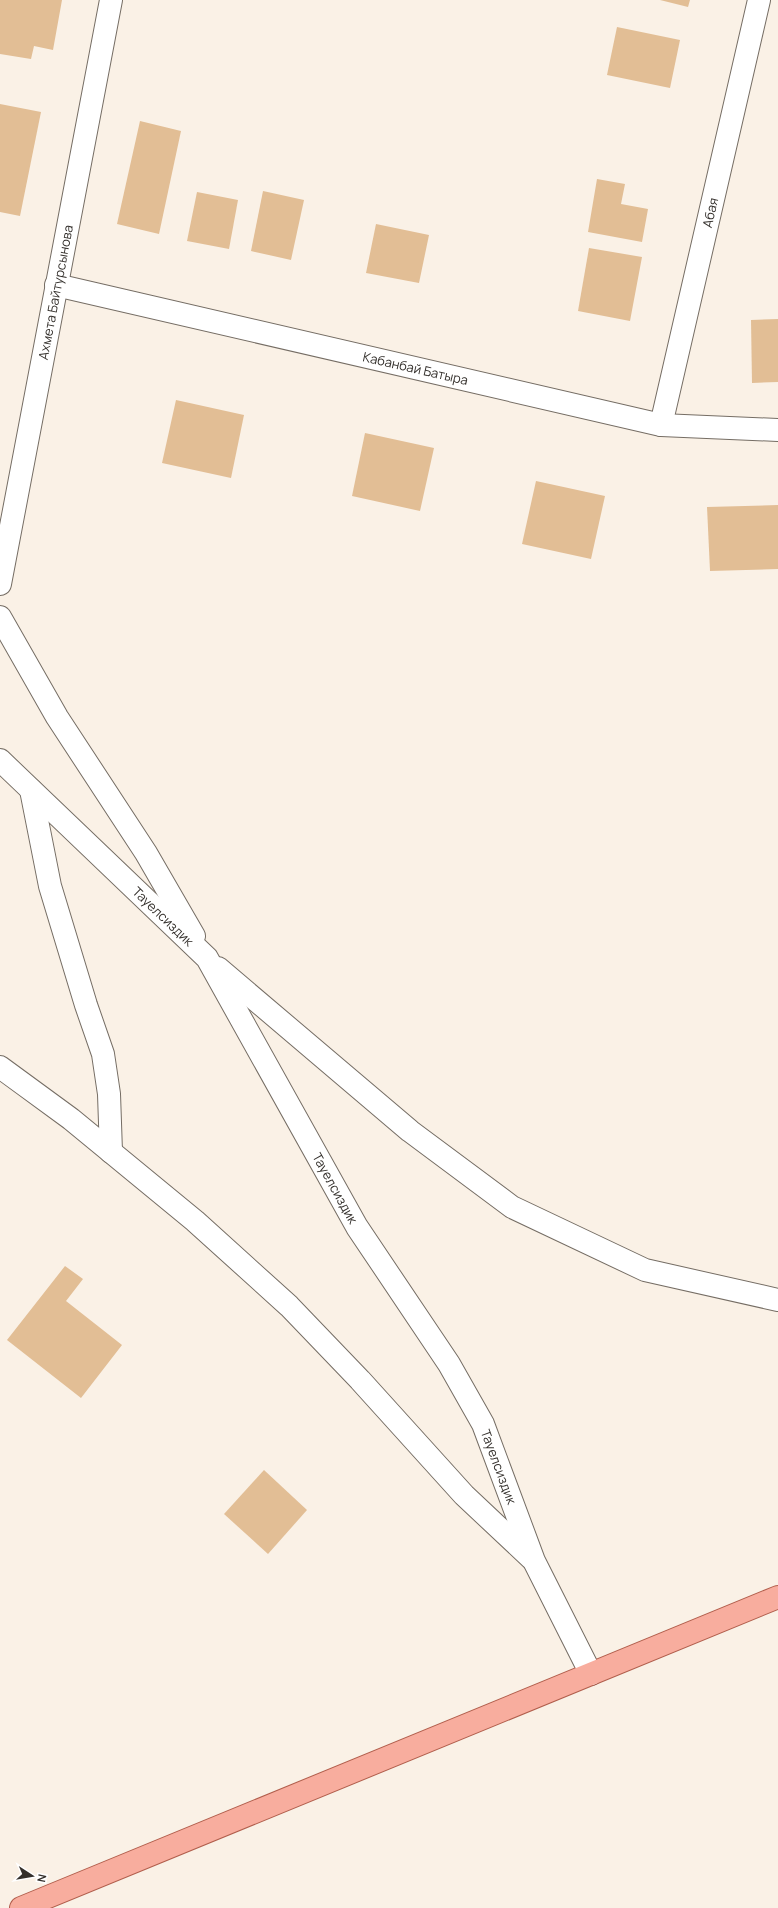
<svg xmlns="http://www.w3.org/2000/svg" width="778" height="1908" viewBox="0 0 778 1908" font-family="Manrope,sans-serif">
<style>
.building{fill:#e2be95}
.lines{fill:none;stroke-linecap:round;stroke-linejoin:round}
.minor-casing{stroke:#756d64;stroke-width:24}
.major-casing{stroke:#b15e4c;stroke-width:24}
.minor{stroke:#fff;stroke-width:22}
.major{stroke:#f8ad9e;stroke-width:22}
.labels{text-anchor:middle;stroke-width:3;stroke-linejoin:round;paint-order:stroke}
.street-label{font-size:13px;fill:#34302c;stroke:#fff}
</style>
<rect width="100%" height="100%" fill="#faf1e6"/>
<!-- building -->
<g class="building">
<polygon points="0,0 62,0 53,50 34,46 31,59 0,54"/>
<polygon points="660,0 690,0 688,7"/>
<polygon points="617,27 680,40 670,88 607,75"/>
<polygon points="0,104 41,112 20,216 0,212"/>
<polygon points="140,121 181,131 159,234 117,224"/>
<polygon points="597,179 625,184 621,204 648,209 642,242 588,232"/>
<polygon points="263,191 304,200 291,260 251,251"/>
<polygon points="197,192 238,200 229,249 187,241"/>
<polygon points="376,224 429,235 419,283 366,273"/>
<polygon points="589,248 642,257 630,321 578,311"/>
<polygon points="778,319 778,382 752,383 751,320"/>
<polygon points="176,400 244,415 231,478 162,463"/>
<polygon points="365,433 434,448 420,511 352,496"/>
<polygon points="536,481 605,496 591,559 522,544"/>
<polygon points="778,505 778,569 710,571 707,507"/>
<polygon points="65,1266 83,1279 66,1301 122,1345 81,1398 7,1340"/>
<polygon points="264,1470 307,1510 268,1554 224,1514"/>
</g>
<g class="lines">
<!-- minor casing -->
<g class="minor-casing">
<g id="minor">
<path id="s1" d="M56 285 661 425 778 430"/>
<path id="s2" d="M661 425 759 0"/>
<path id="s3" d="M0 584 111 0"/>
<polyline points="0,617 57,717 146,853 194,936"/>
<path id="s4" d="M0 760 207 958 357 1227 449 1364 483 1424 534 1561 591 1674"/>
<polyline points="31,790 50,886 86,1005 103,1054 109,1094 111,1152"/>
<polyline points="218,968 410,1131 512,1207 645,1270 778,1300"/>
<polyline points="0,1067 71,1119 195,1221 289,1306 360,1380 464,1495 531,1558"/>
</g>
</g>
<!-- major casing -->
<g class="major-casing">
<polyline id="major" points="21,1908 778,1597"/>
</g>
<!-- minor -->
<use href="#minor" class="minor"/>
<!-- major -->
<use href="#major" class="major"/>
</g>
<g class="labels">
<!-- street labels -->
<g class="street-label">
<text dy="5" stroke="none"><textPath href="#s2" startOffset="218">Абая</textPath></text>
<text dy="5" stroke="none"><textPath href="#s3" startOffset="297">Ахмета Байтурсынова</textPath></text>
<text dy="5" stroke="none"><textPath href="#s1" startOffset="369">Кабанбай Батыра</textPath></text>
<text dy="5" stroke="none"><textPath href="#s4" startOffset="226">Тауелсиздик</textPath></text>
<text dy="5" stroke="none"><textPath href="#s4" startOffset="550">Тауелсиздик</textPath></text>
<text dy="5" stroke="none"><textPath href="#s4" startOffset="874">Тауелсиздик</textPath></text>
</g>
</g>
<!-- north arrow -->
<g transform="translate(32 1876) rotate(102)" stroke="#ffffff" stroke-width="3" paint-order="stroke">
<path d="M0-3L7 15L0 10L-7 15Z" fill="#34302c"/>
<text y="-6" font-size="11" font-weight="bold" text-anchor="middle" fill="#34302c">N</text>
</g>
</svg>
